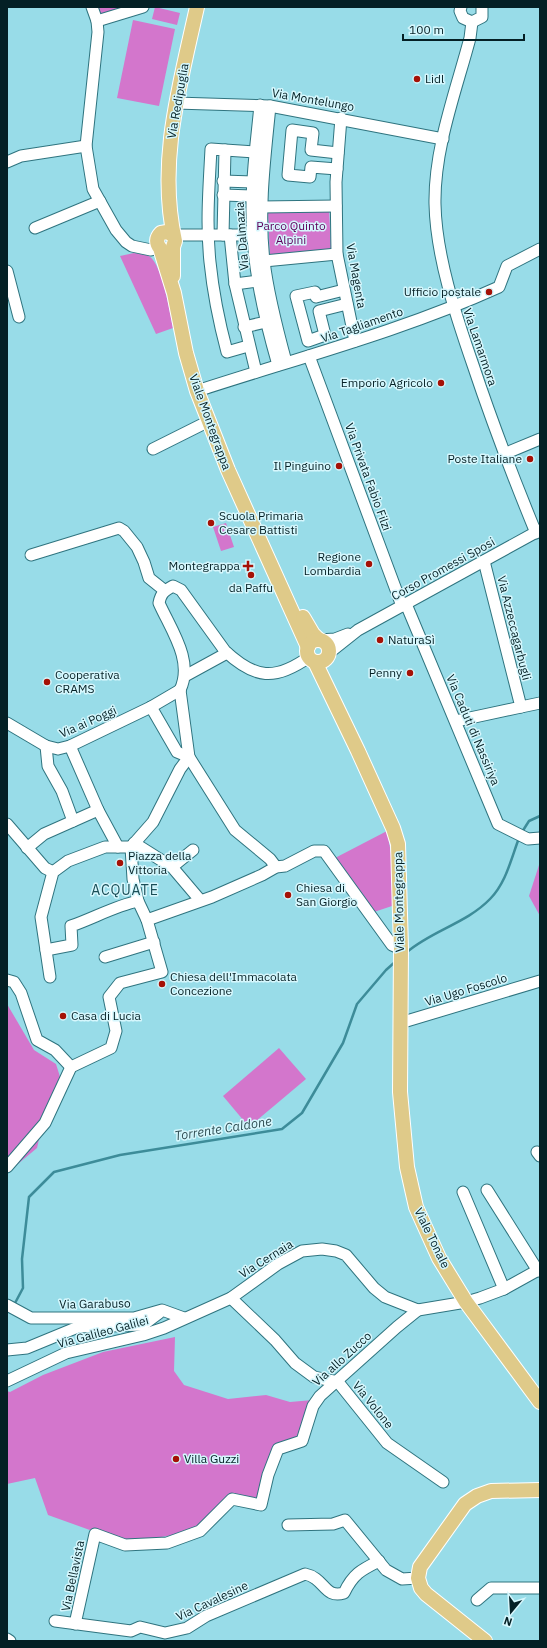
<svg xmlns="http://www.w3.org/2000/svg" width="547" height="1648" viewBox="0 0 547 1648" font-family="'IBM Plex Sans',sans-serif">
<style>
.green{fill:#d376cc}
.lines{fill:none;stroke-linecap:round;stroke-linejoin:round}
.stream{stroke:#3d8c99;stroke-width:2.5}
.minor-casing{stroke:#2f747f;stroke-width:13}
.major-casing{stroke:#fff;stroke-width:16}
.minor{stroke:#fff;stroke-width:11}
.major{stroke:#dfca89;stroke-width:14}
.poi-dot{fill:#a51106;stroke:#d6f7fd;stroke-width:1.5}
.labels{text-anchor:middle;stroke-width:3;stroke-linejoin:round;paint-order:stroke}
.poi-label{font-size:12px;fill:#042025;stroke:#d6f7fd;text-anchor:start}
.street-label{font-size:12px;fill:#042025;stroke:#d6f7fd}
.park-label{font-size:12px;fill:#5e015b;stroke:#d6f7fd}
.water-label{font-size:13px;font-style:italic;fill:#315056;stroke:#d6f7fd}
.quarter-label{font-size:14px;letter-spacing:1px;fill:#1a4e57;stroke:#d6f7fd}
</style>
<rect width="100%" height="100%" fill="#98dce8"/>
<!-- green -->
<g class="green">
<polygon points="99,7 127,7 100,15"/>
<polygon points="155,7 180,13 177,25 152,19"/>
<polygon points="133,20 175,29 159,106 117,98"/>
<polygon points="329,209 331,250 270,258 268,212"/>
<path d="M134 253C139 254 144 254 149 256 162 264 170 312 173 328L156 334 120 256Z"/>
<polygon points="226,523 234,547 221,551 213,527"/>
<polygon points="387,831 392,859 392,906 374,912 335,858"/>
<polygon points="540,862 540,916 529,896"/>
<polygon points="7,1004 34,1050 56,1064 61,1080 46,1109 37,1148 7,1173"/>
<polygon points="279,1048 306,1079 249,1127 223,1096"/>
<polygon points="175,1337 174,1371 184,1385 228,1399 266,1395 290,1402 313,1400 302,1435 275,1444 258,1498 229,1496 197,1527 173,1535 126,1543 48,1515 35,1478 7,1484 7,1391 10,1392 43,1375 103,1352"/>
</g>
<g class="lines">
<!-- stream -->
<g class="stream">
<polyline points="522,832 529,821 540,816"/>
<path d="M407 952C431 931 467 923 490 899 506 883 511 859 519 838"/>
<polyline points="14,1305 23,1288 22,1259 29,1197 54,1172 120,1155 282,1129 302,1113 343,1043 357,1004 386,970 395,962"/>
</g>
<!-- minor casing -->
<g class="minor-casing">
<g id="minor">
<polyline points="92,7 97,21 98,32 86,146 93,189 116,230 126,242 132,246 151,250 160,248"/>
<polyline points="461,7 460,11 463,18 472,22 482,17 482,7"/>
<polyline points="97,21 143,7"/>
<path d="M472 22 470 38C456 91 434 148 435 204 436 256 456 316 473 365 492 422 513 477 536 533"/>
<polyline points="176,103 270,106 443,139"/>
<path d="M260 105C257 138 252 172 252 205 251 259 263 313 278 365"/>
<path d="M270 106C265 157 258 209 264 261 268 295 277 329 286 362"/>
<polyline points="341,118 336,182 337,254 355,341"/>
<polyline points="225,150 255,152"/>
<polyline points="7,162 21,156 86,146"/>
<polyline points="337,169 311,167 310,177 288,175 292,130 313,133 311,150 338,153"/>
<polyline points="223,181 253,182"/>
<polyline points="223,195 252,196"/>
<polyline points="261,207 336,206"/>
<polyline points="35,228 100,201"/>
<polyline points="173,235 260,235"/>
<path d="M223 235 225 150 211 149C209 187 206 224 210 262 213 292 219 322 227 352L248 346"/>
<polyline points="230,235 235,284"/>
<polyline points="264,261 337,254"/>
<polyline points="7,271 19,317"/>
<polyline points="344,290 316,297 315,292 296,296 308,341 325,335 319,311 347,304"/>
<polyline points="244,327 266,322"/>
<polyline points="309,356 402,606"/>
<polyline points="256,372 235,284 258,281"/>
<path d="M197 391C298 358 402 331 499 287L507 266 540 249"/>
<polyline points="153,449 209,421"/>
<polyline points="504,454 540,439"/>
<polyline points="31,555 119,528 124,531 137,547 144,562 149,578 164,590"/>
<polyline points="406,604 498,824 528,839 540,838"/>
<polyline points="319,640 335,639 348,634"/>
<polyline points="329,653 358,630 540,530"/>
<polyline points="185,676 227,653"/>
<path d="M180 690C194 661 171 630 159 603 161 593 164 591 173 586L181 590 225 651C255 679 275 681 309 657"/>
<polyline points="180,690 189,757 235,830 270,859 276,867"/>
<polyline points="151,707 177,752 189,757"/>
<polyline points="521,707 540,703"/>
<polyline points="456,721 521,707 484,561"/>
<polyline points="7,723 46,746 58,749 70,746 151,707 180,690"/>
<polyline points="46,746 48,766 62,791 73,821"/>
<polyline points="70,746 98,810 118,847"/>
<polyline points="7,824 45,868 53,872"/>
<polyline points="134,843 172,867 200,900"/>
<polyline points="131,847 153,822 180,769 189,757"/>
<polyline points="27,848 44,834 98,810"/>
<polyline points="172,867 193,850"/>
<polyline points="147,920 212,897 262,875 276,867 285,866 314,851 324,851 392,945 401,949"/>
<path d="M46 950 72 945 71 926C94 918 115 906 138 901"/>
<polyline points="105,957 154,942"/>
<polyline points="50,977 41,917 53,872 68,861 105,847 131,847"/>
<polyline points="7,980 14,982 21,993 37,1040 55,1050 71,1067"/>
<polyline points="400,1023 540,981"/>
<polyline points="537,1152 540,1156"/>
<polyline points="7,1167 45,1123 71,1067 111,1048 116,1031 109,997 120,983 162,972 147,920 138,901 133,879 131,847"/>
<polyline points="487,1190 538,1271"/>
<polyline points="463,1192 504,1289"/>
<polyline points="231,1298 275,1340 295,1363 314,1377 338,1382 387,1443 443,1482"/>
<polyline points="7,1305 31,1318 134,1318 162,1310 184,1318"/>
<polyline points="7,1350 27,1348 78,1327 143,1325 159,1313"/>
<polyline points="7,1381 66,1353 143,1335 164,1328 231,1298 278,1264 302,1251 322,1249 336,1251 346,1255 374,1288 385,1297 418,1310 466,1302 480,1298 504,1289 540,1269"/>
<polyline points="288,1525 333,1524 345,1520 386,1570 402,1579 418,1578"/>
<polyline points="477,1600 491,1588 540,1588"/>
<path d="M55 1621 131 1631 140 1627 165 1633 187 1628 206 1616 305 1574C325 1578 324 1599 344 1593 353 1574 361 1570 379 1561"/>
<polyline points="75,1624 95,1534 125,1545 167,1543 200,1531 232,1499 261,1505 268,1475 278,1449 302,1441 313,1406 320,1396 397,1327 418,1310"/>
<polyline points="7,1639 10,1641"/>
</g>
</g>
<!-- major casing -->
<g class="major-casing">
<g id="major">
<path d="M173 235 167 232 161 233C156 238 156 243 160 248L174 293 186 353 197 391 228 470 308 647"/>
<path d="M173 276V247L175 241C157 163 180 84 197 7"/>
<polyline points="303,617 313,634 319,640"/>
<circle cx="318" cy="651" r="11"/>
<polyline points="315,662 358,751 393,828 398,844 401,949 400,1092 407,1167 416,1207 439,1258 466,1302 540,1402"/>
<polyline points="485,1641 426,1594 421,1588 418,1578 420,1567 465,1504 477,1496 491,1491 540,1490"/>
</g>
</g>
<!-- minor -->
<use href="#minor" class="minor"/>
<!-- major -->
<use href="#major" class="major"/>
</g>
<!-- markers -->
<g class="poi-dot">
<circle cx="417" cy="79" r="4"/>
<circle cx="489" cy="292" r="4"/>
<circle cx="441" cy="383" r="4"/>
<circle cx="530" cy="459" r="4"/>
<circle cx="339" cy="466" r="4"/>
<circle cx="211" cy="523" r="4"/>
<circle cx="369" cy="564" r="4"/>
<path d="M246 560h4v4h4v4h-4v4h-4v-4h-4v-4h4z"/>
<circle cx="251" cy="575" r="4"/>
<circle cx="380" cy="640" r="4"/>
<circle cx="410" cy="673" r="4"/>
<circle cx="47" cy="682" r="4"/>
<circle cx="120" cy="863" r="4"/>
<circle cx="288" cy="895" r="4"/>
<circle cx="162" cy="984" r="4"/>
<circle cx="63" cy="1016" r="4"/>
<circle cx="176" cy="1459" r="4"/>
</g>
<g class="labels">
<!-- poi labels -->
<g class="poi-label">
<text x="425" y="83">Lidl</text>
<text x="481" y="296" text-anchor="end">Ufficio postale</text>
<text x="433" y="387" text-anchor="end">Emporio Agricolo</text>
<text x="522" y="463" text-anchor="end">Poste Italiane</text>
<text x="331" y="470" text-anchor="end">Il Pinguino</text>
<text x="219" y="520">Scuola Primaria<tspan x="219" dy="14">Cesare Battisti</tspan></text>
<text x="361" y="561" text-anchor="end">Regione<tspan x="361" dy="14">Lombardia</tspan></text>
<text x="240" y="570" text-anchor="end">Montegrappa</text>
<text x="251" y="592" text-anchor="middle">da Paffu</text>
<text x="388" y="644">NaturaSì</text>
<text x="402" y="677" text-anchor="end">Penny</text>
<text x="55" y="679">Cooperativa<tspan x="55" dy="14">CRAMS</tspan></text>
<text x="128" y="860">Piazza della<tspan x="128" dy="14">Vittoria</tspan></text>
<text x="296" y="892">Chiesa di<tspan x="296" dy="14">San Giorgio</tspan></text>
<text x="170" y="981">Chiesa dell'Immacolata<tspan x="170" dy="14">Concezione</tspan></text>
<text x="71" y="1020">Casa di Lucia</text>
<text x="184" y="1463">Villa Guzzi</text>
</g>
<!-- street labels -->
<g class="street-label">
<text transform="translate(313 100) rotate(10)" y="4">Via Montelungo</text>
<text transform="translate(178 101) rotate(-80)" y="4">Via Redipuglia</text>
<text transform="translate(242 236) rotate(-94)" y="4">Via Dalmazia</text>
<text transform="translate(356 276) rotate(80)" y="4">Via Magenta</text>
<text transform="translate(362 325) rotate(-19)" y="4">Via Tagliamento</text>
<text transform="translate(480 347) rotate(71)" y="4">Via Lamarmora</text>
<text transform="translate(210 422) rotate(70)" y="4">Viale Montegrappa</text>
<text transform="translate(368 477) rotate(70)" y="4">Via Privata Fabio Filzi</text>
<text transform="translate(443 569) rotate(-29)" y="4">Corso Promessi Sposi</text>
<text transform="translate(514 628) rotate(76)" y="4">Via Azzeccagarbugli</text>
<text transform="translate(88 722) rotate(-24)" y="4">Via ai Poggi</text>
<text transform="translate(473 730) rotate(67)" y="4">Via Caduti di Nassiriya</text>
<text transform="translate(399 902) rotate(-91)" y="4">Viale Montegrappa</text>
<text transform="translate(466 990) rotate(-17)" y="4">Via Ugo Foscolo</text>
<text transform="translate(432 1238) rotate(64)" y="4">Viale Tonale</text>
<text transform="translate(266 1259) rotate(-32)" y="4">Via Cernaia</text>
<text transform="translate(95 1304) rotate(-1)" y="4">Via Garabuso</text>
<text transform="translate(103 1332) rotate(-15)" y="4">Via Galileo Galilei</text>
<text transform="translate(342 1359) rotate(-42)" y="4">Via allo Zucco</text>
<text transform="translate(373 1405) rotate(51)" y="4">Via Volone</text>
<text transform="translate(73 1576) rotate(-78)" y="4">Via Bellavista</text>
<text transform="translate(212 1601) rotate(-25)" y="4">Via Cavalesine</text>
</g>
<!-- park labels -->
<g class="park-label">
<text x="291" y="230">Parco Quinto<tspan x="291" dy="14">Alpini</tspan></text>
</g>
<!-- water labels -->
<g class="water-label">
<text transform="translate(223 1128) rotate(-9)" y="5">Torrente Caldone</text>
</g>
<!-- quarter labels -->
<g class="quarter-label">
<text x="125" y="895">ACQUATE</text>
</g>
</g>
<!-- border -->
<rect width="547" height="1648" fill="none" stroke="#042025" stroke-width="16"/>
<!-- north arrow -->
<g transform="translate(511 1612) rotate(198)" stroke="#d6f7fd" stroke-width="3" paint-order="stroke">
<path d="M0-3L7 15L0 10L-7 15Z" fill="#042025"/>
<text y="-6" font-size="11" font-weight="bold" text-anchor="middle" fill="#042025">N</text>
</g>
<!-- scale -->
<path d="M403 34v6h121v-6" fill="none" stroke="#042025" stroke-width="2"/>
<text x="409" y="34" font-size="12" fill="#042025" stroke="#d6f7fd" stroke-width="3" paint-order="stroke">100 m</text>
</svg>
